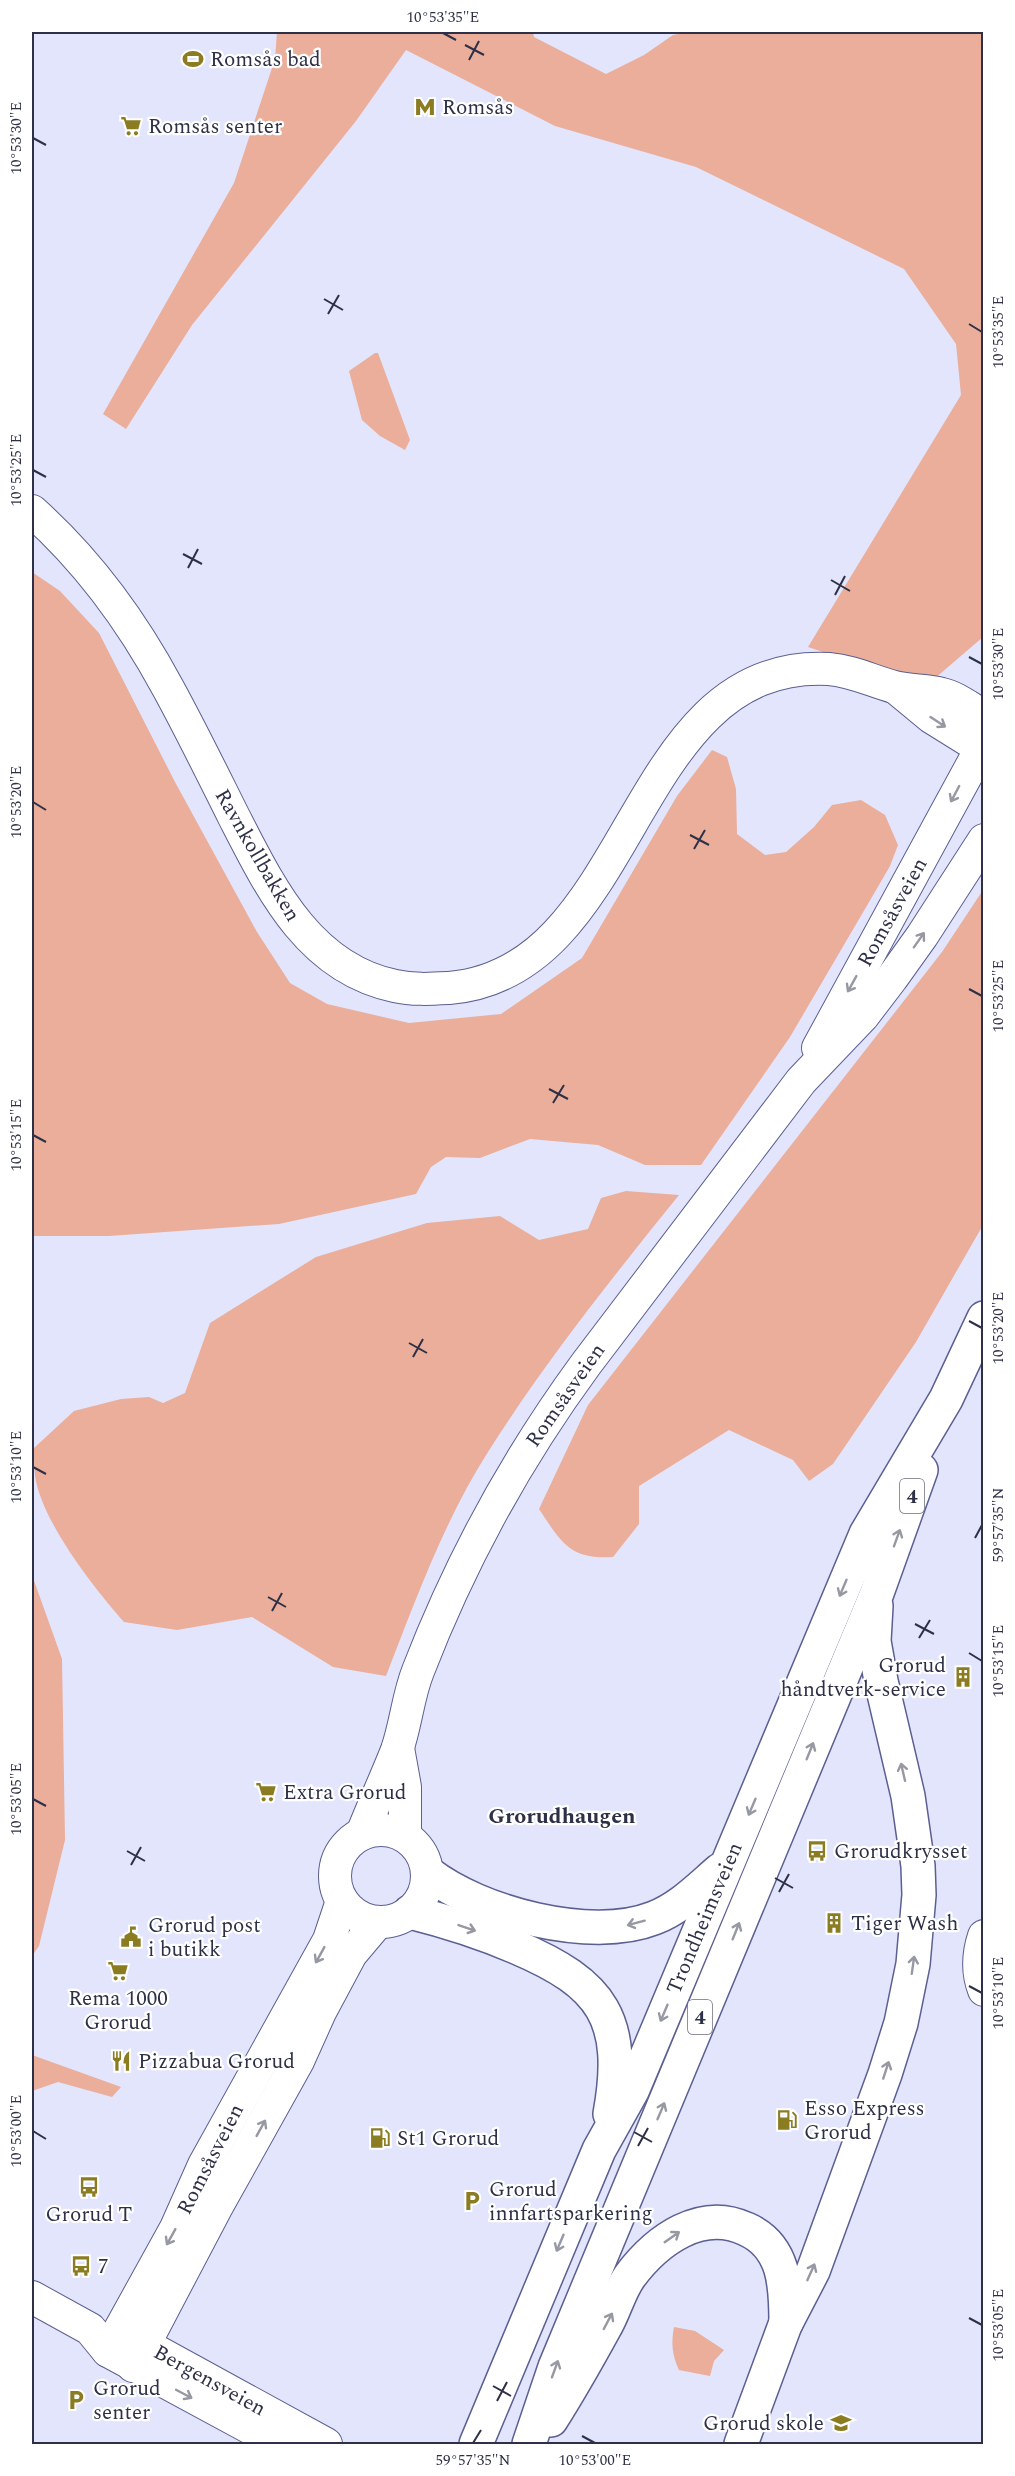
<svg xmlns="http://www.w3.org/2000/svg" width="1015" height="2476" viewBox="0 0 1015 2476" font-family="Spectral,serif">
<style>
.green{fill:#eaae9a}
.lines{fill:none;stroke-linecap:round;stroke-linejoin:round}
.minor-casing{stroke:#5b5f91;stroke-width:34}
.highway-casing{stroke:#5b5f91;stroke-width:36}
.minor{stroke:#fff;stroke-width:32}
.highway{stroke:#fff;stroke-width:33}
.oneway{stroke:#9698a2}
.ticks{fill:none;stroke:#2d3046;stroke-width:2}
.labels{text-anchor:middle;stroke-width:4.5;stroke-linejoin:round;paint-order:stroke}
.shield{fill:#fff;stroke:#6c6e7e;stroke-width:1.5}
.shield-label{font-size:20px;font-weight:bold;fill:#2d3046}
.poi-label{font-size:21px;fill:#2d3046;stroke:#fff;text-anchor:start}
.street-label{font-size:21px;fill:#2d3046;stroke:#fff}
.neighbourhood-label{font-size:22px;font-weight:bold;fill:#2d3046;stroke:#fff}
.neatline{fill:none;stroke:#2d3046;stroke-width:2}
.ticks-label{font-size:15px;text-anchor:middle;fill:#2d3046}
</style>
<rect width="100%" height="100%" fill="#e2e5fc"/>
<!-- green -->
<g class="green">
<polygon points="277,32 533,32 534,37 606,74 644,55 673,35 690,32 983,32 983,637 926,686 808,647 961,395 956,344 904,269 696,167 555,126 406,50 356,121 192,325 126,429 103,414 234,183 275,59"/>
<polygon points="375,353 378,353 410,440 405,450 380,436 362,420 349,371"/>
<polygon points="32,572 60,591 99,633 175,782 257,932 290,983 327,1004 409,1023 501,1014 582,958 677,796 712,750 727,757 736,789 737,834 765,855 786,852 814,827 832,805 861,800 885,815 898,845 890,866 872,897 790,1037 701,1165 645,1165 598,1145 530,1139 480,1158 446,1157 431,1167 416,1194 279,1224 109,1236 32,1236"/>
<path d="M983 890V1225L916 1342 833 1464 809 1481 793 1460 729 1430 639 1486V1524L613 1557C570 1560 561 1542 539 1509L588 1405 942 952Z"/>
<path d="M626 1191 679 1195C612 1278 545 1362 488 1452 444 1521 416 1599 386 1676L333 1667 252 1617 177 1630 124 1622C94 1588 42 1522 35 1476 34 1467 34 1457 34 1448L74 1411 121 1399 149 1397 163 1403 185 1393 210 1323 316 1257 427 1223 500 1216 539 1240 588 1229 601 1198Z"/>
<polygon points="32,1575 62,1659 65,1840 39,1946 32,1956"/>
<polygon points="32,2055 121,2087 112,2097 58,2082 32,2091"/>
<path d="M674 2327 695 2331 724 2350 714 2361 710 2376 679 2370C672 2355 671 2343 674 2327Z"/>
</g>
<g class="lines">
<!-- minor casing -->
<g class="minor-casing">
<g id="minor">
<path d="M32 511C88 561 132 621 168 688 191 730 212 773 233 815 270 887 308 968 395 986 413 990 430 989 449 988 638 973 627 658 829 669 853 671 872 681 894 687 910 691 926 690 942 694 956 697 971 709 984 716"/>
<polyline points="896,688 931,717 984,750"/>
<polyline points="818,1048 984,743"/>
<polyline points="398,1748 405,1787 405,1836"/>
<circle cx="381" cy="1876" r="46"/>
<path d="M362 1834C373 1806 386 1778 397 1750 406 1724 408 1696 418 1671 460 1562 517 1458 586 1364L801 1081 863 1016 892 978 922 936 984 840"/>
<path d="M984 1936C978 1954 977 1972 984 1990"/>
<polyline points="32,2297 90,2329 108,2351 280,2444"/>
<polyline points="127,2335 326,2444"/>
<polyline points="108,2351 176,2228 204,2165 329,1940 342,1901"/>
<polyline points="133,2366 216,2208 298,2061 320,2012 351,1954 378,1922"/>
</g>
</g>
<!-- highway casing -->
<g class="highway-casing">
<g id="highway">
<path d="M428 1873C479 1913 591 1943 654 1918 680 1908 699 1888 720 1870"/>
<path d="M410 1912C446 1921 481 1932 516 1947 603 1984 627 2019 610 2114"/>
<path d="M551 2420C570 2390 587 2360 604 2329 614 2313 619 2291 630 2276 657 2240 701 2208 746 2229 785 2246 786 2286 786 2323"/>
<polyline points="476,2444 599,2150 632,2091 866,1534 946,1399 984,1318"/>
<polyline points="529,2444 555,2367 877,1593 921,1470"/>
<polyline points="741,2444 785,2325 813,2271 885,2074 901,2023 913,1964 919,1895 918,1866 908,1796 881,1681 874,1641 876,1606"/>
</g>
</g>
<!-- minor -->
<use href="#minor" class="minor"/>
<!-- highway -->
<use href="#highway" class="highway"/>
</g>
<!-- one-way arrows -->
<defs><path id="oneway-shaft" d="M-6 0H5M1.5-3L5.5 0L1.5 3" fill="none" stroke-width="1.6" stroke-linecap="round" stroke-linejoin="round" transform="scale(1.5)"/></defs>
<g class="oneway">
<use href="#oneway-shaft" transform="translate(938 722) rotate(33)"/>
<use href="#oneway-shaft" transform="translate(955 794) rotate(118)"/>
<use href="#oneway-shaft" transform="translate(919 940) rotate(-55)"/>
<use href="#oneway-shaft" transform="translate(852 984) rotate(119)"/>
<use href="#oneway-shaft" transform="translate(897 1538) rotate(-70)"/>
<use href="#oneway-shaft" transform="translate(843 1588) rotate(113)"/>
<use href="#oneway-shaft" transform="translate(810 1751) rotate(-68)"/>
<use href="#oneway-shaft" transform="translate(903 1772) rotate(-103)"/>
<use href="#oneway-shaft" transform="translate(752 1807) rotate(113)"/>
<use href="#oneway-shaft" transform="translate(636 1923) rotate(165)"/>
<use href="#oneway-shaft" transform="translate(467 1928) rotate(19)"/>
<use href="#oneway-shaft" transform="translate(736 1931) rotate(-68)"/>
<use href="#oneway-shaft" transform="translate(320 1955) rotate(119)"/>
<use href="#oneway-shaft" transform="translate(913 1965) rotate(-82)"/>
<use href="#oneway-shaft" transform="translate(664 2013) rotate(113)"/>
<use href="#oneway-shaft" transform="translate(886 2070) rotate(-72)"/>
<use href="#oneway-shaft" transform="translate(661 2111) rotate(-67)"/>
<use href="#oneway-shaft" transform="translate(261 2128) rotate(-61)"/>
<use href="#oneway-shaft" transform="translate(171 2237) rotate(119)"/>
<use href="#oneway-shaft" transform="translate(672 2237) rotate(-35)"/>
<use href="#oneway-shaft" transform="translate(560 2243) rotate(113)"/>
<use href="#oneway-shaft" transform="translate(811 2272) rotate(-66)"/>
<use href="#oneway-shaft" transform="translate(608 2321) rotate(-62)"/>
<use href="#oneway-shaft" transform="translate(555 2369) rotate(-70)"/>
<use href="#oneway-shaft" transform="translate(184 2394) rotate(28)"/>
</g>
<!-- ticks -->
<path class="ticks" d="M443 33 456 40M465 45 484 55M469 60 479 41M33 138 46 145M324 299 343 310M328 314 339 295M969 324 982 332M33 470 46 477M183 554 202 564M188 568 198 549M831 580 850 591M835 595 845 576M969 657 982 664M33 802 46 810M690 835 709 845M694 849 705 830M969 989 982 996M549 1089 568 1099M553 1103 564 1085M33 1135 46 1142M969 1321 982 1328M409 1343 427 1353M413 1357 423 1339M33 1467 46 1474M975 1538 982 1525M268 1597 286 1607M272 1611 282 1593M915 1624 934 1634M919 1638 930 1620M969 1653 982 1661M33 1799 46 1806M127 1851 145 1861M131 1865 141 1847M775 1878 793 1888M779 1892 789 1874M969 1986 982 1993M33 2131 46 2139M634 2132 652 2142M638 2146 648 2128M969 2318 982 2325M493 2386 511 2396M497 2401 507 2382M582 2436 595 2443M473 2443 481 2430"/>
<!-- icons -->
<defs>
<g id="stadium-bare" transform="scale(1.62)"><path d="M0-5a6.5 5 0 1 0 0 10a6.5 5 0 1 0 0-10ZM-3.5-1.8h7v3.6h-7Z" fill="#8b7c22" stroke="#fff" stroke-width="2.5" paint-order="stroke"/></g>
<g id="metro-bare" transform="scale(1.62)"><path d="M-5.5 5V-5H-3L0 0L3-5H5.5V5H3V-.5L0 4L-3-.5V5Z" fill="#8b7c22" stroke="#fff" stroke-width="2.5" paint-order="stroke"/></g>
<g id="supermarket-bare" transform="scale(1.62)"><path d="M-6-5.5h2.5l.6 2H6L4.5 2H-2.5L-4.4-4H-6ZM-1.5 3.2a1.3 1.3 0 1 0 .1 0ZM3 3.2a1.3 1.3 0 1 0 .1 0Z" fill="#8b7c22" stroke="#fff" stroke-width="2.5" paint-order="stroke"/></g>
<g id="building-bare" transform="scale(1.62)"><path d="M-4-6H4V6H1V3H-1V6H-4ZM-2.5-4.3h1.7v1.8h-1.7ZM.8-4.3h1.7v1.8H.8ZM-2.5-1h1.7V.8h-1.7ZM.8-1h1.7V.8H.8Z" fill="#8b7c22" stroke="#fff" stroke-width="2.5" paint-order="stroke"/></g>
<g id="bus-bare" transform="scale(1.62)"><path d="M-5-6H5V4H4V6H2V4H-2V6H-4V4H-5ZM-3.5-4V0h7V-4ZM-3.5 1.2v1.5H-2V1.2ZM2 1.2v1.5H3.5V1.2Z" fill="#8b7c22" stroke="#fff" stroke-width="2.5" paint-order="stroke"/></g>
<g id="civic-bare" transform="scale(1.62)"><path d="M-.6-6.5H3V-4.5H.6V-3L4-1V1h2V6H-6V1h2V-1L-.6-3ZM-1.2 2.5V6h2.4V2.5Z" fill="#8b7c22" stroke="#fff" stroke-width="2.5" paint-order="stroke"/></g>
<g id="restaurant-bare" transform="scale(1.62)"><path d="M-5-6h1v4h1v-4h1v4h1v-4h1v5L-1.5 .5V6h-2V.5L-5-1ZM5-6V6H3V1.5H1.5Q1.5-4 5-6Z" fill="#8b7c22" stroke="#fff" stroke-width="2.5" paint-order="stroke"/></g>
<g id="fuel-bare" transform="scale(1.62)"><path d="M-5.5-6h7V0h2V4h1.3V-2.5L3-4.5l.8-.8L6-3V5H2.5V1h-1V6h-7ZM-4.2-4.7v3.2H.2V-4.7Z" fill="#8b7c22" stroke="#fff" stroke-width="2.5" paint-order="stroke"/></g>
<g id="parking-bare" transform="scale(1.62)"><path d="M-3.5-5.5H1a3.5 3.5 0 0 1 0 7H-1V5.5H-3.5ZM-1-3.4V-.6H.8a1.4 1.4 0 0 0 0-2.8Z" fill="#8b7c22" stroke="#fff" stroke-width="2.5" paint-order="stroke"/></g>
<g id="school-bare" transform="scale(1.62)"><path d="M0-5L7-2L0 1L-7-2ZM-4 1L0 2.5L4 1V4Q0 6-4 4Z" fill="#8b7c22" stroke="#fff" stroke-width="2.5" paint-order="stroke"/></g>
</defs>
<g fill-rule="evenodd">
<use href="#stadium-bare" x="193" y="59"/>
<use href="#metro-bare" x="425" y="107"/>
<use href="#supermarket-bare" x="131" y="126"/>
<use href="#building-bare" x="963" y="1677"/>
<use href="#supermarket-bare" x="266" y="1792"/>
<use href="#bus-bare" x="817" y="1851"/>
<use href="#building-bare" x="834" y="1923"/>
<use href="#civic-bare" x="131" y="1937"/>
<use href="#supermarket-bare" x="118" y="1971"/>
<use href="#restaurant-bare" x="121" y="2061"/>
<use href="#fuel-bare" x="787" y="2120"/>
<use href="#fuel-bare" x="380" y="2138"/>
<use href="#bus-bare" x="89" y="2187"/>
<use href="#parking-bare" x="472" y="2201"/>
<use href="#bus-bare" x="81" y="2266"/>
<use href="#parking-bare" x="76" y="2400"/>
<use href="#school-bare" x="841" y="2423"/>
</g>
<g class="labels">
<!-- shield labels -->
<g class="shield">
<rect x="900" y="1479" width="24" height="34" rx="4.5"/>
<rect x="688" y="2000" width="24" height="34" rx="4.5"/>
</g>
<g class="shield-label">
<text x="912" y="1503">4</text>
<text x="700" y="2024">4</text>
</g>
<!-- poi labels -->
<g class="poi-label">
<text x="210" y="66">Romsås bad</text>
<text x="442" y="114">Romsås</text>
<text x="148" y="133">Romsås senter</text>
<text x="946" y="1672" text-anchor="end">Grorud<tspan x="946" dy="24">håndtverk-service</tspan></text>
<text x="283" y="1799">Extra Grorud</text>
<text x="834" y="1858">Grorudkrysset</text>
<text x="851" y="1930">Tiger Wash</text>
<text x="148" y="1932">Grorud post<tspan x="148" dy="24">i butikk</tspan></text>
<text x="118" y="2005" text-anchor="middle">Rema 1000<tspan x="118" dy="24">Grorud</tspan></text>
<text x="138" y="2068">Pizzabua Grorud</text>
<text x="804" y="2115">Esso Express<tspan x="804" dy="24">Grorud</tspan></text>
<text x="397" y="2145">St1 Grorud</text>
<text x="489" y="2196">Grorud<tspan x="489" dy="24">innfartsparkering</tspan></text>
<text x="89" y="2221" text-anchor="middle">Grorud T</text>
<text x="98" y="2273">7</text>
<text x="93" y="2395">Grorud<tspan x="93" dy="24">senter</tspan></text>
<text x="824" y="2430" text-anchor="end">Grorud skole</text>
</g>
<!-- street labels -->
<g class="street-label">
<text transform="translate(258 855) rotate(60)" y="7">Ravnkollbakken</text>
<text transform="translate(892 912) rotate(-61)" y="7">Romsåsveien</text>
<text transform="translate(565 1395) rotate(-55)" y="7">Romsåsveien</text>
<text transform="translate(704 1918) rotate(-67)" y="7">Trondheimsveien</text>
<text transform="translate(210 2159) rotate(-63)" y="7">Romsåsveien</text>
<text transform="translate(210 2380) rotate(29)" y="7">Bergensveien</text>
</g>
<!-- neighbourhood labels -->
<g class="neighbourhood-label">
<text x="562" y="1823">Grorudhaugen</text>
</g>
</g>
<!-- border -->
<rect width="1015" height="2476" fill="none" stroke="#ffffff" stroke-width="66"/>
<rect x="33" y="33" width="949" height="2410" class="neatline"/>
<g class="ticks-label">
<text x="443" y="22">10°53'35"E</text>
<text transform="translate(16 138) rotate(-90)" y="5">10°53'30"E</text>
<text transform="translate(998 332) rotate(-90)" y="5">10°53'35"E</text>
<text transform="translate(16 470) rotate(-90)" y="5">10°53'25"E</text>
<text transform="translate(998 664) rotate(-90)" y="5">10°53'30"E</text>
<text transform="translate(16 802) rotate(-90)" y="5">10°53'20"E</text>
<text transform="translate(998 996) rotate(-90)" y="5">10°53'25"E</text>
<text transform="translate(16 1135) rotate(-90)" y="5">10°53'15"E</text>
<text transform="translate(998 1328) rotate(-90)" y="5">10°53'20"E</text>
<text transform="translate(16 1467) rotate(-90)" y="5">10°53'10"E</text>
<text transform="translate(998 1525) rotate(-90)" y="5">59°57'35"N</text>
<text transform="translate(998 1661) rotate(-90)" y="5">10°53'15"E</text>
<text transform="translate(16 1799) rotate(-90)" y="5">10°53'05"E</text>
<text transform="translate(998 1993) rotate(-90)" y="5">10°53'10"E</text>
<text transform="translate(16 2131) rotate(-90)" y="5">10°53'00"E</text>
<text transform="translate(998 2325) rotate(-90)" y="5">10°53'05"E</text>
<text x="473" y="2465">59°57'35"N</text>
<text x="595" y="2465">10°53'00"E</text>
</g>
</svg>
